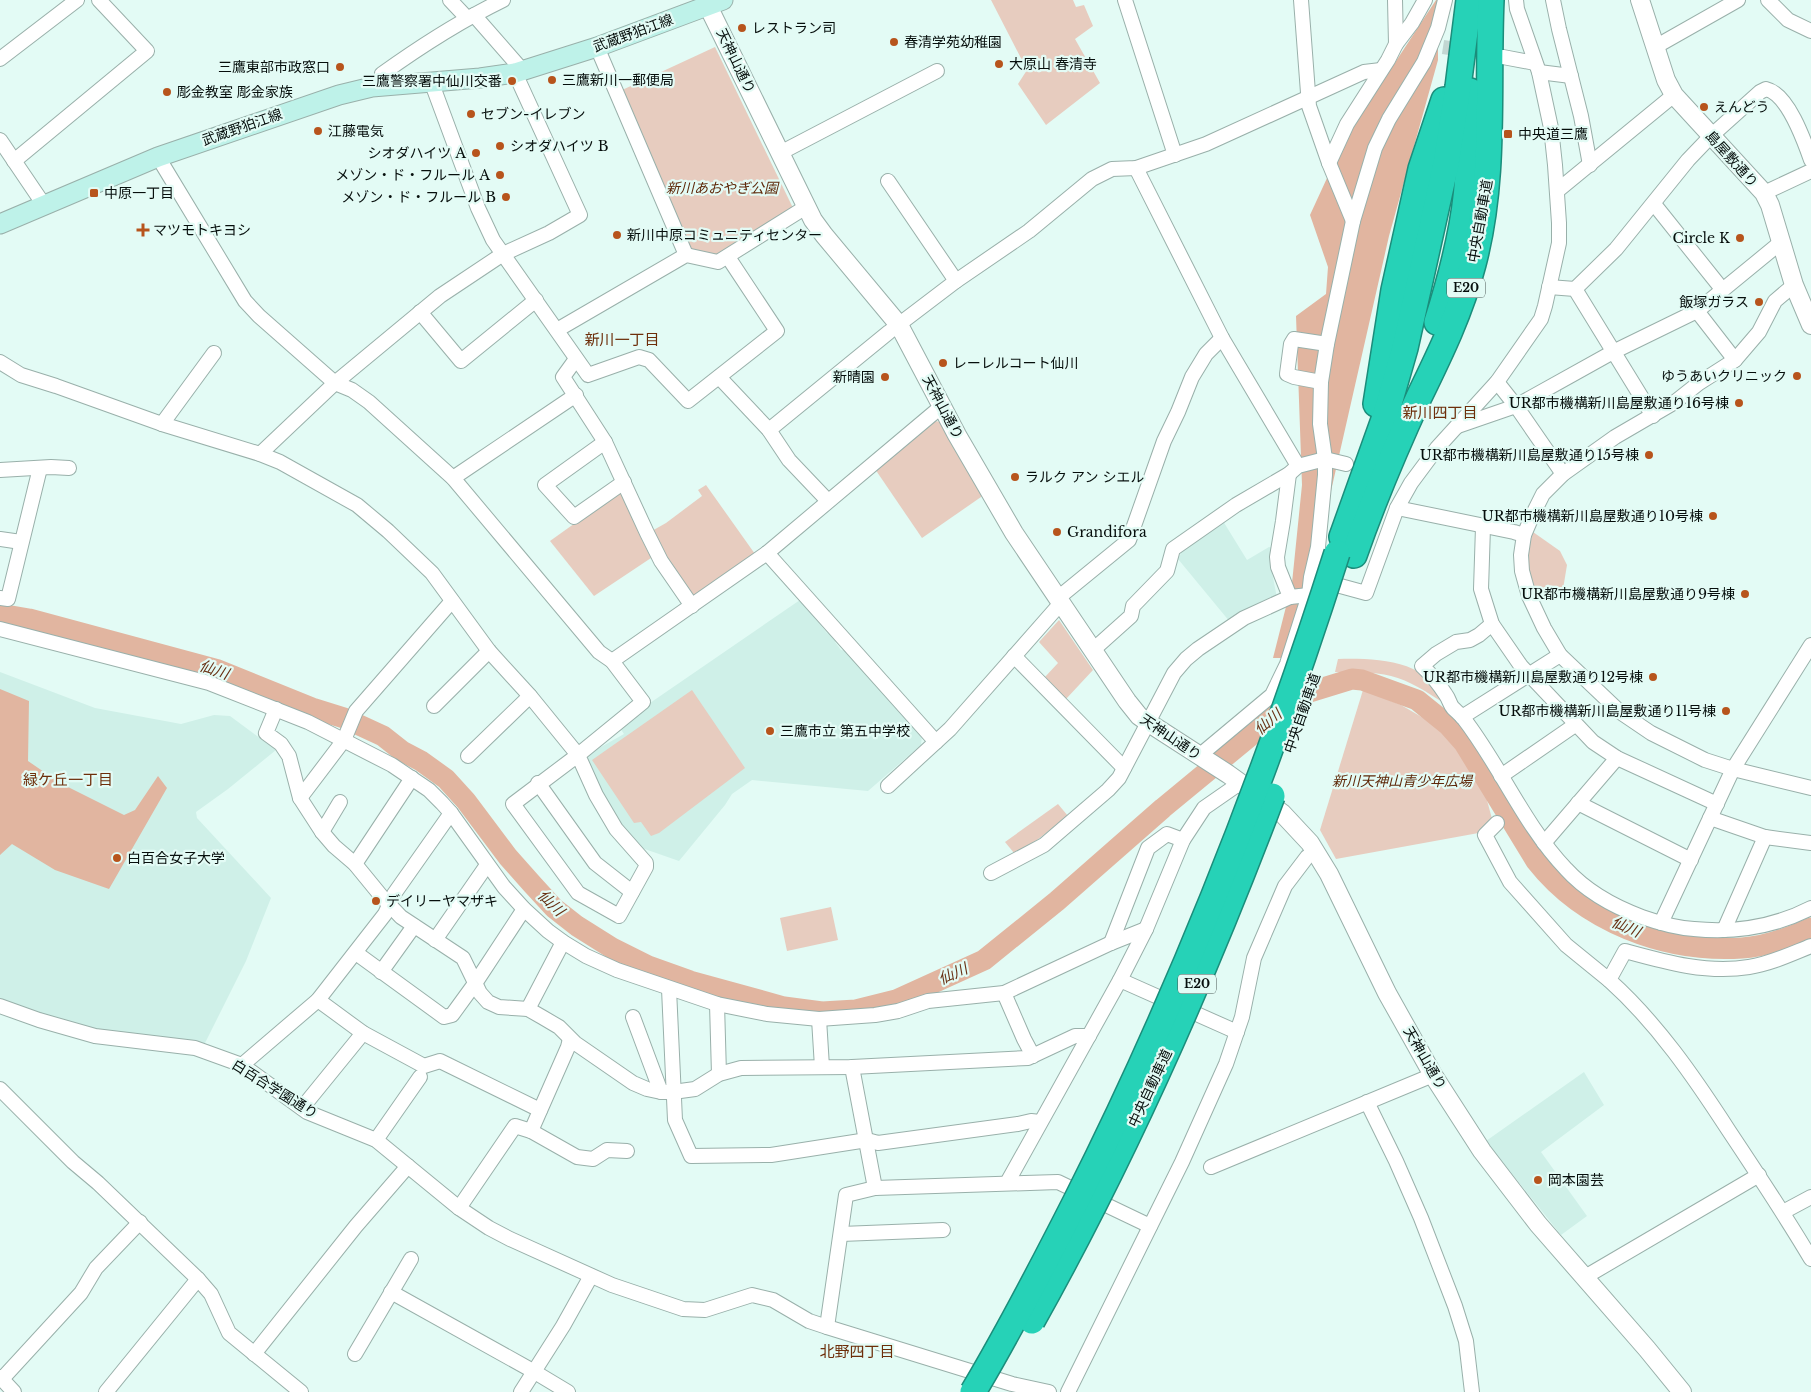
<svg xmlns="http://www.w3.org/2000/svg" width="1811" height="1392" viewBox="0 0 1811 1392" font-family="'Libre Baskerville','Noto Sans JP',serif">
<style>
.built{fill:#cff0e8}
.green{fill:#e7ccbf}
.forest{fill:#e1b5a0}
.lines{fill:none;stroke-linecap:round;stroke-linejoin:round}
.river{stroke:#e1b5a0;stroke-width:21}
.minor-tunnel{stroke:#c2d7d2;stroke-width:14;stroke-dasharray:14 7;stroke-linecap:butt}
.minor-casing{stroke:#99b0aa;stroke-width:16}
.tertiary-casing{stroke:#99b0aa;stroke-width:20}
.secondary-casing{stroke:#99b0aa;stroke-width:21}
.motorway-casing{stroke:#1b8d7b;stroke-width:28}
.minor{stroke:#fff;stroke-width:14}
.tertiary{stroke:#fff;stroke-width:18}
.secondary{stroke:#bef2e9;stroke-width:19}
.motorway{stroke:#26d2b7;stroke-width:25}
.motorway-bridge-casing{stroke:#1b8d7b;stroke-width:28;stroke-linecap:butt}
.motorway-bridge{stroke:#26d2b7;stroke-width:25}
.poi-dot{fill:#b7541c;stroke:#e3fbf5;stroke-width:2}
.labels{text-anchor:middle;stroke-width:4.5;stroke-linejoin:round;paint-order:stroke}
.shield{fill:#e3fbf5;stroke:#485552;stroke-width:1}
.shield-label{font-size:12px;font-weight:bold;fill:#060e0c}
.poi-label{font-size:14px;fill:#060e0c;stroke:#e3fbf5;text-anchor:start}
.street-label{font-size:14px;fill:#060e0c;stroke:#e3fbf5}
.park-label{font-size:14px;font-style:italic;fill:#5e2809;stroke:#e3fbf5}
.neighbourhood-label{font-size:15px;fill:#6d2e0a;stroke:#e3fbf5}
.water-label{font-size:15px;font-style:italic;fill:#683114;stroke:#e3fbf5}
</style>
<rect width="100%" height="100%" fill="#e3fbf5"/>
<!-- built -->
<g class="built">
<polygon points="1223,521 1247,560 1269,547 1273,548 1270,562 1277,598 1230,622 1178,559 1184,547"/>
<polygon points="800,600 827,633 831,634 836,639 835,642 841,650 847,651 922,735 921,745 868,791 752,780 732,794 725,805 679,861 639,847 621,824 602,793 585,756 624,734 620,728 650,703"/>
<polygon points="0,672 95,708 181,724 214,715 230,716 276,750 228,789 196,812 197,818 271,898 246,961 203,1047 98,1032 0,1001"/>
<polygon points="1584,1072 1604,1105 1541,1152 1587,1216 1561,1235 1486,1141"/>
</g>
<!-- green -->
<g class="green">
<polygon points="991,0 1073,0 1076,7 1084,5 1093,26 1075,39 1100,83 1046,125 1018,84 1027,70"/>
<polygon points="715,47 793,208 715,257 690,250 620,91"/>
<polygon points="934,421 943,422 982,493 981,497 922,538 875,469"/>
<polygon points="706,485 755,554 694,598 689,597 650,532 666,523 702,496 698,490"/>
<polygon points="620,491 654,556 594,596 550,541"/>
<polygon points="1533,532 1560,551 1567,565 1563,589 1537,600 1530,583 1526,559"/>
<polygon points="1059,620 1093,670 1066,699 1045,677 1058,663 1039,642"/>
<path d="M1338 659C1377 658 1431 660 1444 703 1428 693 1409 680 1391 676 1373 671 1353 673 1335 672Z"/>
<polygon points="692,690 745,768 659,833 651,836 641,822 634,823 592,760"/>
<polygon points="1363,690 1401,705 1449,733 1484,789 1495,830 1336,859 1320,830"/>
<polygon points="1058,804 1068,816 1037,840 1014,853 1005,842"/>
<polygon points="831,907 838,940 787,951 780,918"/>
</g>
<!-- forest -->
<g class="forest">
<polygon points="1436,0 1438,0 1438,60 1389,236 1293,658 1273,658 1292,583 1302,485 1296,316 1326,294 1328,267 1310,215 1345,139"/>
<polygon points="0,689 29,701 28,761 60,783 124,815 135,810 158,776 167,788 109,889 55,870 12,844 0,855"/>
</g>
<g class="lines">
<!-- river -->
<path class="river" d="M0 614 29 619 218 670 312 708 344 718 383 736 402 751 421 761 446 779 466 801 508 857 532 884 554 908 577 926 612 948 648 966 690 981 784 1007 822 1012 856 1010 896 1000 984 960 1057 901 1163 808 1300 695 1352 679 1362 680 1417 700 1448 725 1464 743 1536 861C1584 922 1665 953 1742 948 1765 947 1791 937 1811 928"/>
<!-- minor-tunnel -->
<polyline class="minor-tunnel" points="1443,47 1494,55"/>
<!-- minor casing -->
<g class="minor-casing">
<g id="minor">
<polyline points="450,0 467,18"/>
<polyline points="1125,0 1175,155"/>
<polyline points="1301,0 1309,106 1329,163 1353,221"/>
<polyline points="1395,0 1396,44"/>
<polyline points="1553,0 1559,29 1581,116 1590,165"/>
<polyline points="1768,0 1788,20 1811,31"/>
<polyline points="474,15 523,71"/>
<polyline points="597,47 686,255"/>
<polyline points="1655,47 1738,0"/>
<polyline points="1503,57 1535,63"/>
<polyline points="0,59 77,0"/>
<polyline points="1539,72 1571,76"/>
<polyline points="431,81 478,208 493,240 588,375 639,357 649,360 688,401 777,331 728,257"/>
<path d="M385 85 382 74C421 46 460 21 503 0"/>
<polyline points="0,140 44,205"/>
<polyline points="780,153 937,71"/>
<polyline points="14,161 147,51 99,0"/>
<polyline points="1329,163 1347,124 1388,60 1396,44 1412,23 1425,0"/>
<polyline points="1136,168 1222,338 1298,466"/>
<polyline points="888,181 956,281"/>
<polyline points="1557,191 1674,95"/>
<polyline points="1764,193 1811,171"/>
<polyline points="1654,204 1722,289"/>
<polyline points="1794,285 1775,301 1759,332 1735,360 1699,383 1675,402 1615,437 1563,474 1543,494 1533,514 1524,535 1521,555 1522,571 1529,596 1544,628 1560,655 1620,712 1651,733 1705,760 1733,769 1811,788"/>
<polyline points="1549,287 1575,289 1653,416"/>
<path d="M1575 289 1616 249 1688 160 1711 136 1760 92 1766 89C1788 94 1804 140 1811 160"/>
<polyline points="1697,311 1735,360"/>
<polyline points="420,312 461,361 536,300"/>
<polyline points="557,330 686,255 718,262 806,207"/>
<polyline points="576,359 563,377 605,442 647,533 661,561 692,606"/>
<polyline points="0,362 21,375 56,386 162,424 260,454 280,462 357,505 388,531 432,573 489,651 530,696 578,755 596,795 616,829 646,863 646,867 619,916 578,893 513,804 578,755 643,702 612,661 599,652 453,478 369,402 352,390 335,383 259,316 245,301 158,157"/>
<polyline points="719,377 769,430 789,460 828,501"/>
<polyline points="1321,382 1294,377 1287,374 1291,344 1294,339 1327,344"/>
<polyline points="1497,382 1516,406 1563,474"/>
<polyline points="162,424 214,353"/>
<polyline points="1458,426 1516,406 1613,352 1697,311 1780,243"/>
<polyline points="769,430 889,332 956,281 1029,231 1092,179 1112,169 1136,168 1206,144 1364,72 1381,70"/>
<polyline points="605,442 545,485 574,517 624,482"/>
<polyline points="260,454 335,383 440,296 503,254 549,233 580,215 515,73"/>
<polyline points="0,470 51,467 69,468"/>
<polyline points="1289,474 1283,521 1277,557 1278,567 1290,597"/>
<polyline points="453,478 576,395"/>
<polyline points="1397,508 1514,532 1524,535"/>
<polyline points="1483,527 1481,589 1492,624 1521,666 1593,742 1617,758 1717,804"/>
<polyline points="0,539 21,542"/>
<polyline points="767,553 936,742"/>
<polyline points="1322,581 1366,593 1397,508 1411,483 1437,448 1497,382 1541,319 1545,306 1559,243 1559,223 1555,165 1551,128 1539,72 1517,9 1516,0"/>
<polyline points="0,598 8,599 40,468"/>
<polyline points="1058,598 1129,540 1164,441 1178,412 1192,377 1206,354 1222,338"/>
<path d="M1492 624 1479 635 1470 640 1456 642 1436 654 1422 666C1432 675 1439 684 1446 695 1449 699 1450 705 1453 708 1457 712 1461 715 1464 719 1501 767 1524 825 1566 869 1586 891 1615 907 1642 917 1659 923 1676 928 1694 929 1735 933 1774 927 1811 908"/>
<polyline points="0,629 209,683 308,722 392,765 429,790 442,803 451,813 504,887 524,909 548,931 563,942 586,956 617,970 717,1004 767,1014 819,1019 875,1015 898,1011 928,1001 1004,993 1111,943 1146,929"/>
<polyline points="1093,650 1131,616 1133,606 1167,571 1173,549 1236,505 1289,474 1298,466 1325,459 1346,464"/>
<polyline points="1014,656 1124,768"/>
<polyline points="612,661 767,553 942,406"/>
<polyline points="434,706 489,651"/>
<polyline points="276,709 266,733 281,744 289,756 300,798 322,832 334,846 355,864 382,897 401,917 463,958 480,993 488,1002 499,1007 528,1009 542,1017 559,1027 575,1043 633,1083 647,1089 661,1092 673,1092 695,1089 719,1074 741,1068 852,1067 1028,1058 1075,1036 1089,1036"/>
<polyline points="1462,717 1560,655"/>
<polyline points="468,756 530,696"/>
<polyline points="1199,756 1272,695 1287,664 1309,595 1311,577 1318,547 1325,475 1325,459 1320,424 1321,382 1327,344 1353,221 1375,148 1389,119 1424,62 1438,28 1445,0"/>
<polyline points="1501,776 1575,725"/>
<polyline points="538,783 595,863 632,892"/>
<polyline points="888,786 950,729 1061,603"/>
<polyline points="300,798 344,740 356,711 452,601"/>
<polyline points="1578,803 1691,860"/>
<polyline points="1710,818 1765,837 1811,843"/>
<polyline points="1497,823 1485,835 1510,882 1566,945 1609,980"/>
<polyline points="322,832 340,802"/>
<polyline points="1544,843 1617,758"/>
<polyline points="355,864 412,778"/>
<polyline points="991,873 1044,845 1108,790 1119,778 1174,673 1186,659 1198,649 1244,618 1290,597 1309,595"/>
<polyline points="1661,923 1733,769 1811,645"/>
<polyline points="1724,930 1765,837"/>
<polyline points="435,940 487,865"/>
<polyline points="1111,943 1148,848 1167,834 1183,840"/>
<path d="M1811 946C1791 954 1770 964 1749 967 1707 974 1665 962 1625 951L1609 980C1657 1023 1694 1077 1729 1131 1757 1173 1785 1215 1811 1259"/>
<polyline points="356,953 444,1017 452,1015 476,982 524,909"/>
<polyline points="381,972 414,926"/>
<polyline points="1120,980 1237,1032"/>
<polyline points="669,989 675,1120 691,1156 771,1155 867,1140 878,1143 1018,1124 1031,1121 1040,1122"/>
<polyline points="1004,993 1024,1039 1033,1056"/>
<polyline points="318,1000 363,1033 424,1066 440,1061 540,1110"/>
<polyline points="717,1004 719,1074"/>
<polyline points="0,1006 39,1020 95,1036 195,1048 242,1065 307,1112 376,1140 459,1208 489,1228 510,1239 612,1285 683,1309 705,1310 752,1295 773,1300 809,1321 827,1327 1012,1384 1049,1392"/>
<polyline points="528,1009 563,942"/>
<polyline points="633,1017 661,1092"/>
<polyline points="819,1019 822,1067"/>
<polyline points="242,1065 318,1000 385,914 394,894 451,813"/>
<polyline points="852,1067 875,1188"/>
<polyline points="0,1089 73,1162 98,1183 198,1279 211,1294 229,1333 301,1392"/>
<polyline points="1367,1102 1396,1161 1421,1218 1455,1306 1466,1341 1472,1392"/>
<polyline points="302,1108 363,1033"/>
<polyline points="531,1131 568,1047 570,1039"/>
<polyline points="376,1140 420,1077"/>
<polyline points="1211,1167 1433,1075"/>
<polyline points="1007,1183 1120,980 1146,929 1183,840 1204,808 1240,783"/>
<polyline points="459,1208 515,1126 531,1131 577,1157 593,1159 607,1150 627,1151"/>
<polyline points="1783,1212 1811,1197"/>
<polyline points="841,1234 943,1230"/>
<polyline points="1585,1277 1759,1175"/>
<polyline points="391,1292 533,1371 568,1392"/>
<polyline points="827,1327 846,1195 875,1188 1058,1182 1150,1226"/>
<polyline points="254,1354 356,1226 408,1166"/>
<polyline points="355,1354 411,1259"/>
<polyline points="0,1377 14,1392"/>
<polyline points="2,1379 81,1293 96,1268 140,1222"/>
<polyline points="106,1392 198,1279"/>
<polyline points="521,1392 563,1326 591,1276"/>
<polyline points="1068,1392 1182,1162 1226,1064 1242,1017 1254,958 1285,886 1307,857 1316,851"/>
</g>
</g>
<!-- tertiary casing -->
<g class="tertiary-casing">
<g id="tertiary">
<polyline points="1640,0 1666,80 1674,95 1764,193 1770,205 1794,285 1811,325"/>
<polyline points="708,6 813,220 824,235 899,325 957,435 1014,533 1127,701 1139,716 1149,723 1228,774 1282,813 1310,843 1329,874 1387,993 1433,1075 1482,1151 1538,1224 1647,1349 1682,1392"/>
</g>
</g>
<!-- secondary casing -->
<g class="secondary-casing">
<polyline id="secondary" points="0,224 158,157 339,95 372,87 480,78 515,73 597,47 723,0"/>
</g>
<!-- motorway casing -->
<g class="motorway-casing">
<g id="motorway">
<path d="M1437 322C1447 291 1456 258 1462 225 1470 181 1470 136 1470 91"/>
<polyline points="1376,404 1394,290 1421,169 1444,100"/>
<polyline points="1342,537 1386,414 1405,348 1446,164 1458,87 1469,0"/>
<path d="M1354 555C1373 501 1395 449 1419 397 1440 354 1461 311 1473 264 1496 177 1487 89 1491 0"/>
</g>
</g>
<!-- minor -->
<use href="#minor" class="minor"/>
<!-- tertiary -->
<use href="#tertiary" class="tertiary"/>
<!-- secondary -->
<use href="#secondary" class="secondary"/>
<!-- motorway -->
<use href="#motorway" class="motorway"/>
<!-- motorway-bridge casing -->
<g class="motorway-bridge-casing">
<g id="motorway-bridge">
<path d="M1032 1321C1126 1153 1204 976 1272 796"/>
<path d="M973 1392C1010 1330 1043 1266 1076 1201 1181 993 1266 776 1337 553"/>
</g>
</g>
<!-- motorway-bridge -->
<use href="#motorway-bridge" class="motorway-bridge"/>
</g>
<!-- markers -->
<g class="poi-dot">
<circle cx="742" cy="28" r="5"/>
<circle cx="894" cy="42" r="5"/>
<circle cx="999" cy="64" r="5"/>
<circle cx="340" cy="67" r="5"/>
<circle cx="552" cy="80" r="5"/>
<circle cx="512" cy="81" r="5"/>
<circle cx="167" cy="92" r="5"/>
<circle cx="1704" cy="107" r="5"/>
<circle cx="471" cy="114" r="5"/>
<circle cx="318" cy="131" r="5"/>
<rect x="1503" y="129" width="10" height="10" rx="2.5"/>
<circle cx="500" cy="146" r="5"/>
<circle cx="476" cy="153" r="5"/>
<circle cx="500" cy="175" r="5"/>
<rect x="89" y="188" width="10" height="10" rx="2.5"/>
<circle cx="506" cy="197" r="5"/>
<path d="M140.5 222.5h5v5h5v5h-5v5h-5v-5h-5v-5h5z"/>
<circle cx="617" cy="235" r="5"/>
<circle cx="1740" cy="238" r="5"/>
<circle cx="1759" cy="302" r="5"/>
<circle cx="943" cy="363" r="5"/>
<circle cx="1797" cy="376" r="5"/>
<circle cx="885" cy="377" r="5"/>
<circle cx="1739" cy="403" r="5"/>
<circle cx="1649" cy="455" r="5"/>
<circle cx="1015" cy="477" r="5"/>
<circle cx="1713" cy="516" r="5"/>
<circle cx="1057" cy="532" r="5"/>
<circle cx="1745" cy="594" r="5"/>
<circle cx="1653" cy="677" r="5"/>
<circle cx="1726" cy="711" r="5"/>
<circle cx="770" cy="731" r="5"/>
<circle cx="117" cy="858" r="5"/>
<circle cx="376" cy="901" r="5"/>
<circle cx="1538" cy="1180" r="5"/>
</g>
<g class="labels">
<!-- shield labels -->
<g class="shield">
<rect x="1447" y="278.5" width="38" height="19" rx="4"/>
<rect x="1178" y="974.5" width="38" height="19" rx="4"/>
</g>
<g class="shield-label">
<text x="1466" y="292">E20</text>
<text x="1197" y="988">E20</text>
</g>
<!-- poi labels -->
<g class="poi-label">
<text x="752" y="33">レストラン司</text>
<text x="904" y="47">春清学苑幼稚園</text>
<text x="1009" y="69">大原山 春清寺</text>
<text x="330" y="72" text-anchor="end">三鷹東部市政窓口</text>
<text x="562" y="85">三鷹新川一郵便局</text>
<text x="502" y="86" text-anchor="end">三鷹警察署中仙川交番</text>
<text x="177" y="97">彫金教室 彫金家族</text>
<text x="1714" y="112">えんどう</text>
<text x="481" y="119">セブン-イレブン</text>
<text x="328" y="136">江藤電気</text>
<text x="1518" y="139">中央道三鷹</text>
<text x="510" y="151">シオダハイツ B</text>
<text x="466" y="158" text-anchor="end">シオダハイツ A</text>
<text x="490" y="180" text-anchor="end">メゾン・ド・フルール A</text>
<text x="104" y="198">中原一丁目</text>
<text x="496" y="202" text-anchor="end">メゾン・ド・フルール B</text>
<text x="153" y="235">マツモトキヨシ</text>
<text x="627" y="240">新川中原コミュニティセンター</text>
<text x="1730" y="243" text-anchor="end">Circle K</text>
<text x="1749" y="307" text-anchor="end">飯塚ガラス</text>
<text x="953" y="368">レーレルコート仙川</text>
<text x="1787" y="381" text-anchor="end">ゆうあいクリニック</text>
<text x="875" y="382" text-anchor="end">新晴園</text>
<text x="1729" y="408" text-anchor="end">UR都市機構新川島屋敷通り16号棟</text>
<text x="1639" y="460" text-anchor="end">UR都市機構新川島屋敷通り15号棟</text>
<text x="1025" y="482">ラルク アン シエル</text>
<text x="1703" y="521" text-anchor="end">UR都市機構新川島屋敷通り10号棟</text>
<text x="1067" y="537">Grandifora</text>
<text x="1735" y="599" text-anchor="end">UR都市機構新川島屋敷通り9号棟</text>
<text x="1643" y="682" text-anchor="end">UR都市機構新川島屋敷通り12号棟</text>
<text x="1716" y="716" text-anchor="end">UR都市機構新川島屋敷通り11号棟</text>
<text x="780" y="736">三鷹市立 第五中学校</text>
<text x="127" y="863">白百合女子大学</text>
<text x="386" y="906">デイリーヤマザキ</text>
<text x="1548" y="1185">岡本園芸</text>
</g>
<!-- street labels -->
<g class="street-label">
<text transform="translate(633 33) rotate(-20)" y="5">武蔵野狛江線</text>
<text transform="translate(736 61) rotate(64)" y="5">天神山通り</text>
<text transform="translate(242 127) rotate(-19)" y="5">武蔵野狛江線</text>
<text transform="translate(1732 159) rotate(48)" y="5">島屋敷通り</text>
<text transform="translate(1480 221) rotate(-80)" y="5">中央自動車道</text>
<text transform="translate(943 407) rotate(62)" y="5">天神山通り</text>
<text transform="translate(1302 713) rotate(-71)" y="5">中央自動車道</text>
<text transform="translate(1171 737) rotate(34)" y="5">天神山通り</text>
<text transform="translate(1425 1058) rotate(60)" y="5">天神山通り</text>
<text transform="translate(1150 1088) rotate(-65)" y="5">中央自動車道</text>
<text transform="translate(275 1089) rotate(32)" y="5">白百合学園通り</text>
</g>
<!-- park labels -->
<g class="park-label">
<text x="722" y="193">新川あおやぎ公園</text>
<text x="1402" y="786">新川天神山青少年広場</text>
</g>
<!-- neighbourhood labels -->
<g class="neighbourhood-label">
<text x="622" y="345">新川一丁目</text>
<text x="1440" y="418">新川四丁目</text>
<text x="68" y="785">緑ケ丘一丁目</text>
<text x="857" y="1357">北野四丁目</text>
</g>
<!-- water labels -->
<g class="water-label">
<text transform="translate(214 670) rotate(18)" y="5">仙川</text>
<text transform="translate(1268 722) rotate(-40)" y="5">仙川</text>
<text transform="translate(551 903) rotate(44)" y="5">仙川</text>
<text transform="translate(1626 927) rotate(23)" y="5">仙川</text>
<text transform="translate(953 974) rotate(-24)" y="5">仙川</text>
</g>
</g>
</svg>
